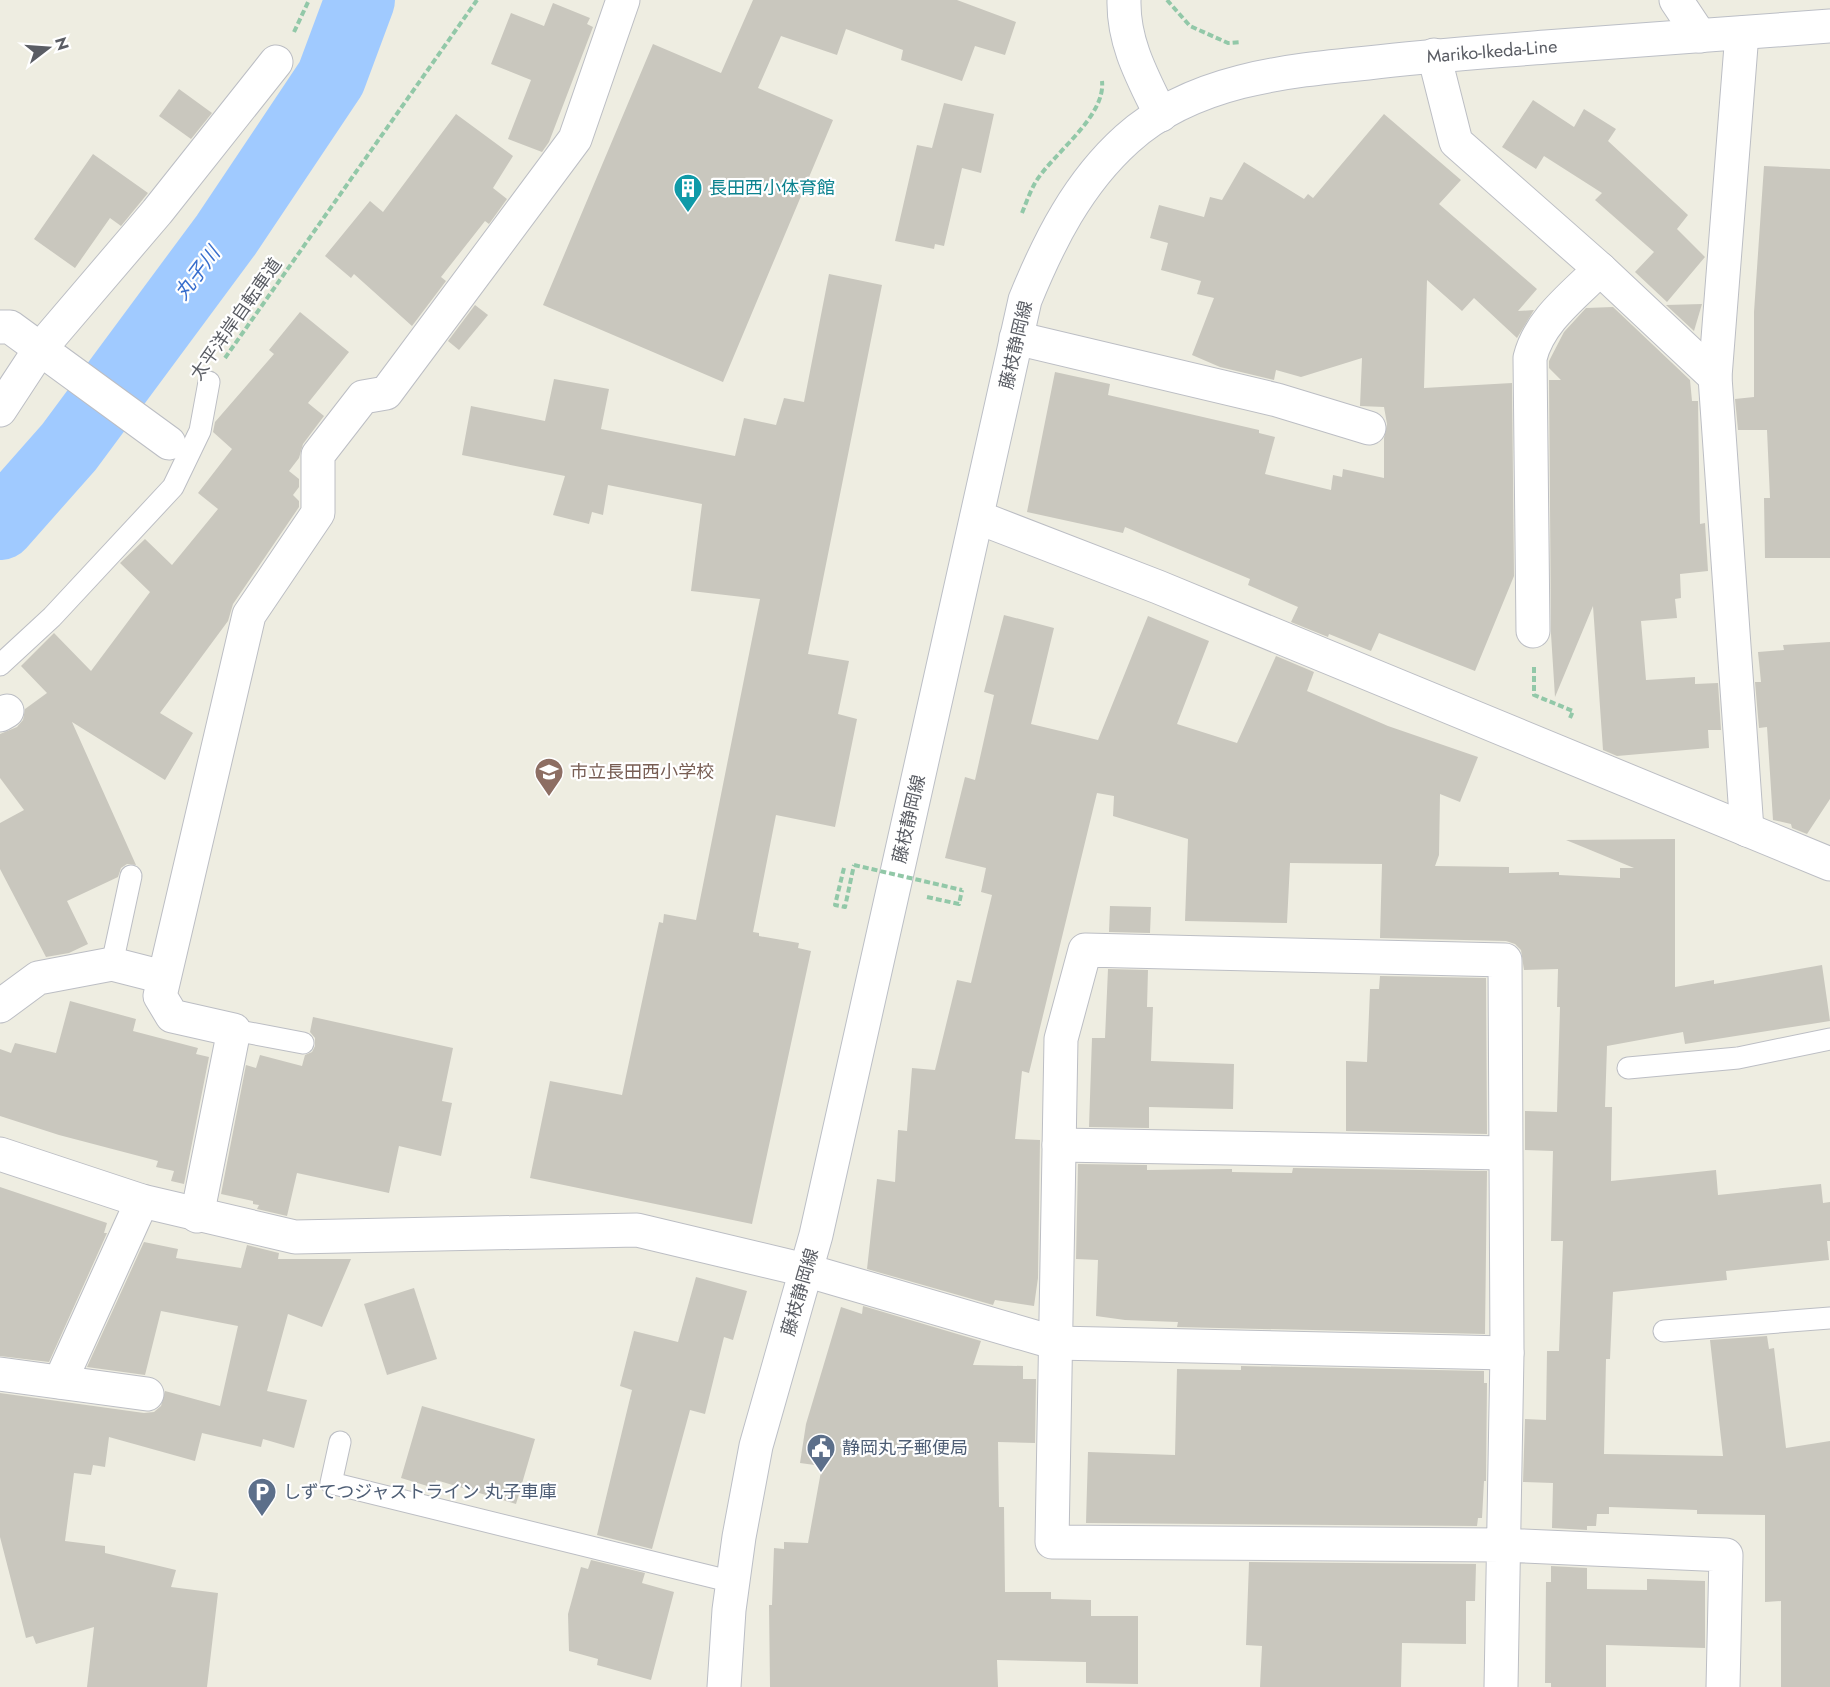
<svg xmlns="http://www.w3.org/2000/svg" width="1830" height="1687" viewBox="0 0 1830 1687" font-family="Jost,'Noto Sans JP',sans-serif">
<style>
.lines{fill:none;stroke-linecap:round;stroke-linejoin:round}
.river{stroke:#a0caff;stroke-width:70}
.building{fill:#c9c7be}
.lane-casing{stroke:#bcbec4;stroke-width:23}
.street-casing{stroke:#bcbec4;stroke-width:35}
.secondary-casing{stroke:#bcbfc6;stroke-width:35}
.path{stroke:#92c8a8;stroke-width:4;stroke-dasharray:6 3;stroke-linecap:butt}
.lane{stroke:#fff;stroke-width:21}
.street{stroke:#fff;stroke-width:33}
.secondary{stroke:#fff;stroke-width:33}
.path-bridge{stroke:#92c8a8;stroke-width:4;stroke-dasharray:6 3;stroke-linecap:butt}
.labels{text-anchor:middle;stroke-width:4.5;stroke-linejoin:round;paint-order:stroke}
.street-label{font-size:18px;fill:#5a5d64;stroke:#fff}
.culture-label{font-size:18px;fill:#0d838f;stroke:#fff;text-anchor:start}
.education-label{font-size:18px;fill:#785e54;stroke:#fff;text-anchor:start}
.service-label{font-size:18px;fill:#4e5e75;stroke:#fff;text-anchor:start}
.water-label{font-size:20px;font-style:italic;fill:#386ecd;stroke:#fff}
</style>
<rect width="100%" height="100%" fill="#eeede1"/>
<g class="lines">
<!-- river -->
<polyline class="river" points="0,525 69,447 226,235 331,78 360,0"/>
</g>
<!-- building -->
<g class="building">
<polygon points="753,0 957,0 1016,22 1005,55 975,46 962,81 901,60 903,50 846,29 837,55 781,36 758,88 833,120 723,382 543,305 653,44 721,73"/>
<polygon points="553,3 590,18 587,24 593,27 549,142 542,152 508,139 531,80 491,64 511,13 544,26"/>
<polygon points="179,89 212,113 191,139 159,116"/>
<polygon points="1533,100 1574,127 1584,109 1616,129 1608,141 1688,215 1677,229 1705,257 1667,302 1635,272 1654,252 1595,200 1602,193 1544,156 1536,169 1502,147"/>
<polygon points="944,103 994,114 981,173 962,168 944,246 935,244 934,249 895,241 917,145 932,148"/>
<polygon points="456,114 513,156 493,188 507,199 489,224 485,221 441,277 446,281 412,326 354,274 351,278 325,256 370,201 383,212"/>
<polygon points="1384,114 1461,180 1439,204 1537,289 1518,311 1534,310 1517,338 1474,298 1462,311 1427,280 1424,388 1512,383 1514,576 1475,671 1379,633 1371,651 1329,634 1328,637 1291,622 1298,607 1248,585 1250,579 1125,527 1123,533 1027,512 1055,372 1110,384 1108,395 1259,430 1259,433 1275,437 1265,474 1331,490 1333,475 1342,477 1343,469 1384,478 1384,438 1387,424 1384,407 1360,406 1362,358 1301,377 1276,370 1274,380 1220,367 1192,355 1214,298 1197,294 1201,281 1161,270 1168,243 1150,238 1159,205 1204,217 1210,197 1222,200 1244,162 1304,199 1308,194 1313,198"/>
<polygon points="93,154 148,193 121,226 110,218 75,268 34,239"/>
<polygon points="1764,166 1830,169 1830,558 1765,558 1764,498 1770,498 1767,430 1738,430 1735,399 1754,397 1754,312"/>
<polygon points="829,274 882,285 808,654 849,661 838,714 857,719 835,827 776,815 753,932 759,933 759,936 799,943 798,948 811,951 752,1224 530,1178 550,1081 622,1095 659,922 663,923 664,914 696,920 760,599 691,591 702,504 608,485 603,515 592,512 589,524 553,515 565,476 462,455 471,406 545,421 554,379 609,389 601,429 735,456 744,418 776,425 784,398 804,402"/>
<polygon points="1702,304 1694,331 1666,305"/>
<polygon points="475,305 488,315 459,350 448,341"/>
<polygon points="1613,307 1690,380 1692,401 1698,401 1700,524 1705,523 1708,571 1680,574 1681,598 1675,599 1677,618 1641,621 1646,680 1695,677 1695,684 1718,683 1721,730 1708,730 1709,748 1617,756 1603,750 1593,606 1555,697 1551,634 1549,380 1561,380 1549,368 1549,361 1564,332 1586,308"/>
<polygon points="300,312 349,352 308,403 324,416 303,444 299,458 289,471 299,479 299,487 293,495 299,501 299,507 233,604 228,621 160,713 193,733 165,780 72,722 136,865 127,864 121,868 118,877 67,901 88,944 69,953 46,957 0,869 0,823 24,810 0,778 0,734 17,727 23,720 25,709 47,693 21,666 54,633 91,671 150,592 120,563 145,539 172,565 218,509 198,493 232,449 213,432 215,422 274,354 269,350"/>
<polygon points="1004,615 1054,628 1031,724 1098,740 1148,616 1209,641 1177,724 1237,743 1276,656 1314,672 1307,691 1388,726 1478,757 1460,802 1440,794 1439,855 1435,866 1509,867 1509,873 1559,872 1559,875 1620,878 1620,868 1634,868 1566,840 1675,839 1675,987 1714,980 1714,984 1822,965 1830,1021 1685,1044 1683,1032 1607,1046 1605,1107 1612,1107 1611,1181 1716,1170 1718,1195 1821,1184 1823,1203 1830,1202 1830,1241 1827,1241 1829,1260 1726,1271 1727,1280 1613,1292 1610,1359 1606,1359 1604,1454 1723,1456 1710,1340 1767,1336 1769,1349 1774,1348 1786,1448 1830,1441 1830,1687 1781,1687 1781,1601 1765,1602 1765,1515 1697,1514 1697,1510 1609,1507 1609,1514 1597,1514 1596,1526 1587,1526 1587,1530 1552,1528 1553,1483 1523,1482 1525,1419 1546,1420 1547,1351 1559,1351 1563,1241 1551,1241 1553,1151 1525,1150 1525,1111 1557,1112 1560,1007 1557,1007 1558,969 1524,970 1521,950 1515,944 1506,941 1380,938 1382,864 1290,863 1287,923 1185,921 1188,839 1113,816 1114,796 1097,793 1029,1073 1022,1071 1015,1139 1040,1140 1038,1278 1034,1306 995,1300 993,1305 867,1269 877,1179 895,1182 898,1130 907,1131 912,1068 935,1070 957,980 971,983 992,895 981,892 986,868 945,858 965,777 975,780 994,695 984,692"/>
<polygon points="1830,642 1830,799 1807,834 1792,828 1791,824 1773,820 1767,727 1759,728 1755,682 1761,682 1758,652 1784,650 1783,645"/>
<polygon points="1110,906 1151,907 1150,933 1109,932"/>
<polygon points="1108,969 1148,970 1147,1007 1153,1007 1151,1061 1234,1064 1233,1109 1149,1107 1149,1128 1089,1127 1092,1038 1105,1038"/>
<polygon points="1380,976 1486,978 1487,1134 1346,1131 1346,1061 1367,1062 1370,989 1379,989"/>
<polygon points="70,1001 136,1019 133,1031 198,1048 196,1054 209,1057 184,1184 171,1181 174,1171 156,1167 158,1161 59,1135 0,1116 0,1049 11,1053 15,1043 56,1053"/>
<polygon points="313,1017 453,1048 442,1101 452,1103 441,1156 399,1146 389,1193 297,1173 287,1216 257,1209 259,1205 253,1204 253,1201 221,1194 246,1065 256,1068 260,1055 302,1066 305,1055 312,1052 315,1046 315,1038 310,1032"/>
<polygon points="1078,1164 1147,1165 1147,1170 1232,1169 1232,1172 1292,1173 1293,1168 1487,1171 1485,1334 1177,1327 1178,1322 1125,1320 1096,1316 1098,1260 1076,1259"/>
<polygon points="0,1187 107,1223 104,1233 107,1233 49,1362 0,1356"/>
<polygon points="144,1242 178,1249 176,1258 241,1268 247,1245 279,1253 278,1259 351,1259 322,1327 288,1314 267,1391 307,1400 294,1448 263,1439 261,1447 202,1433 195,1461 109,1437 105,1467 93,1465 91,1475 74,1473 65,1541 105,1546 105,1553 176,1570 171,1587 218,1593 207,1687 87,1687 94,1627 36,1644 33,1636 26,1638 0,1537 0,1393 144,1413 154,1412 161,1406 165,1391 220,1406 238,1326 161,1311 145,1375 87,1367"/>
<polygon points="696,1277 747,1291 733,1340 724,1337 705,1414 690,1410 652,1549 597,1535 632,1390 620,1386 634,1331 678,1342"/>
<polygon points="414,1288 437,1359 387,1375 364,1304"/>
<polygon points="863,1306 981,1341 973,1365 1023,1366 1023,1379 1036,1379 1035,1443 998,1442 999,1507 1004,1507 1005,1592 1051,1592 1051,1599 1091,1600 1091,1616 1138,1616 1138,1684 1086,1683 1086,1662 997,1660 998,1687 770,1687 769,1605 772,1605 774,1548 784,1549 784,1542 808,1543 822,1466 800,1463 806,1424 841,1307 862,1314"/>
<polygon points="1241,1366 1484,1371 1484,1383 1487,1383 1486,1481 1484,1481 1482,1518 1478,1518 1477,1526 1086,1523 1088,1452 1175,1455 1177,1369 1241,1370"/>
<polygon points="422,1406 535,1439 516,1504 436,1480 434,1488 401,1478"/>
<polygon points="591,1560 645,1573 642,1583 674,1592 651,1680 597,1665 598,1659 569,1651 568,1614 581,1567 588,1569"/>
<polygon points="1249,1562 1476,1564 1475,1601 1466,1601 1466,1644 1402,1643 1401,1687 1260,1687 1262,1646 1246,1645"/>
<polygon points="1551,1566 1587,1568 1587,1589 1647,1590 1647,1579 1705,1581 1705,1648 1606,1645 1606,1687 1551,1687 1551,1683 1545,1683 1546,1582 1551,1582"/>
</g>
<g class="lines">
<!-- lane casing -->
<g class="lane-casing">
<g id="lane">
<polyline points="0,665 52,617 173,487 200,431 209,382"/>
<polyline points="112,964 131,876"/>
<polyline points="234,1030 303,1043"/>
<polyline points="1628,1068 1738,1058 1830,1039"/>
<polyline points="1664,1331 1830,1318"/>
<polyline points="340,1442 331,1483 733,1582"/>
</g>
</g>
<!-- street casing -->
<g class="street-casing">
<g id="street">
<polyline points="1676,0 1700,36"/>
<polyline points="1742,33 1715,377 1747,830"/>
<polyline points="1434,55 1456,142 1600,269 1715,377"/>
<polyline points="0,327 10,327 169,443"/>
<polyline points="1016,338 1277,400 1369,428"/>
<polyline points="0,410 40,349 157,212 276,62"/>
<polyline points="977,517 1158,587 1830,864"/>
<path d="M1533 631 1530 358C1539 321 1573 296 1600 269"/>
<polyline points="0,715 7,711"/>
<polyline points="0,1006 38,978 112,964 163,977"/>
<polyline points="1059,1145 1505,1153"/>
<polyline points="0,1154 142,1201 295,1237 637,1230 805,1270 1056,1343 1507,1353"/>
<polyline points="197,1216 234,1030 172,1016 160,996 249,615 318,513 318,455 363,397 386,393 575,139 623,0"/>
<polyline points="0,1374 147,1394"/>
<polyline points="60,1382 142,1201"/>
<polyline points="1501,1687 1507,1353 1505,960 1085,950 1061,1039 1052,1542 1502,1545 1726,1555 1723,1687"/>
</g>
</g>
<!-- secondary casing -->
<g class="secondary-casing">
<g id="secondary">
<path d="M1124 0C1123 43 1143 78 1161 115"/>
<path id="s1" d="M724 1687 729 1610 739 1537 756 1446 816 1235 1025 300C1049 241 1078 183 1127 139 1192 80 1285 71 1368 63 1427 56 1486 52 1546 47 1641 40 1735 33 1830 26"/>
</g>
</g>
<!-- path -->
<g class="path">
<polyline points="1167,0 1190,26 1228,43 1241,42"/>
<polyline points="294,32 309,0"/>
<path d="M1022 213C1026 203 1030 192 1035 183 1052 154 1106 117 1102 81"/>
<polyline points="225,358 477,0"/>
<polyline points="1534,667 1534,695 1573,711 1570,718"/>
<polyline points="844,868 835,905 845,907 854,865"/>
<polyline points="927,897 959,904 962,890"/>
</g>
<!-- lane -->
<use href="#lane" class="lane"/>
<!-- street -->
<use href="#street" class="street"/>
<!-- secondary -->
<use href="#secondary" class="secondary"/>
<!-- path-bridge -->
<polyline class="path-bridge" points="854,865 962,890"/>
</g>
<!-- icons -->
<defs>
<g id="building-pin" transform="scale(1.5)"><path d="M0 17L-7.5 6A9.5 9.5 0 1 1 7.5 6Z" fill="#0f9aa8" stroke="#fff"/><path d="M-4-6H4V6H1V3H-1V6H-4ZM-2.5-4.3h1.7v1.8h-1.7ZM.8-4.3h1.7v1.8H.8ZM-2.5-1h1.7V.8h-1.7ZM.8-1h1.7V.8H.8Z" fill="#fff"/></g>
<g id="school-pin" transform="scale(1.5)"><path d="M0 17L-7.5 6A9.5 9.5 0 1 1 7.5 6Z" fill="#8d6e63" stroke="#fff"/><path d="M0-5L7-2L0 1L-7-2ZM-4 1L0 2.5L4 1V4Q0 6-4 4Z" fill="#fff"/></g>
<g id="civic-pin" transform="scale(1.5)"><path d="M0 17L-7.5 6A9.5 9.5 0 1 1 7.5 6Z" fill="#5c6f8a" stroke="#fff"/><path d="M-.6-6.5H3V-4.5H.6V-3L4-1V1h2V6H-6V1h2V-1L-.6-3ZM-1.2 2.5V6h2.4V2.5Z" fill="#fff"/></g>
<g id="parking-pin" transform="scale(1.5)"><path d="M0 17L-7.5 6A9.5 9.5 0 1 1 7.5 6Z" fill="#5c6f8a" stroke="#fff"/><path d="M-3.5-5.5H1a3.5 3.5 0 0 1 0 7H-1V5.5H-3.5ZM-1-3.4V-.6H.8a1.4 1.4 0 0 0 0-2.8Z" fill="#fff"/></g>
</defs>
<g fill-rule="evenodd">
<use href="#building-pin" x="688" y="188"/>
<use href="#school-pin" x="549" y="772"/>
<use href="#civic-pin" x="821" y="1448"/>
<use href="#parking-pin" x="262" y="1492"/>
</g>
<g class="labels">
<!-- street labels -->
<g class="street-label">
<text dy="6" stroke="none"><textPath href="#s1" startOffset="1995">Mariko-Ikeda-Line</textPath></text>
<text transform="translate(236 319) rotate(-55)" y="6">太平洋岸自転車道</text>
<text transform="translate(1016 345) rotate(-77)" y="6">藤枝静岡線</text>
<text transform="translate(909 819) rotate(-77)" y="6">藤枝静岡線</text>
<text transform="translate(800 1292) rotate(-74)" y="6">藤枝静岡線</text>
</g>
<!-- culture labels -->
<g class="culture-label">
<text x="709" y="194">長田西小体育館</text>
</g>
<!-- education labels -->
<g class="education-label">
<text x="570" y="778">市立長田西小学校</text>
</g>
<!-- service labels -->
<g class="service-label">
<text x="842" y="1454">静岡丸子郵便局</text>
<text x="283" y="1498">しずてつジャストライン 丸子車庫</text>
</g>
<!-- water labels -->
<g class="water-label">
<text transform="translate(197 273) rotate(-53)" y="7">丸子川</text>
</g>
</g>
<!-- north arrow -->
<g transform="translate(48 48) rotate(73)" stroke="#ffffff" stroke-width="4.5" paint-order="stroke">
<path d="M0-4.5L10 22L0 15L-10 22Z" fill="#5a5d64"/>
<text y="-9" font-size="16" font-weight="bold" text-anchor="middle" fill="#5a5d64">N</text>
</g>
</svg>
